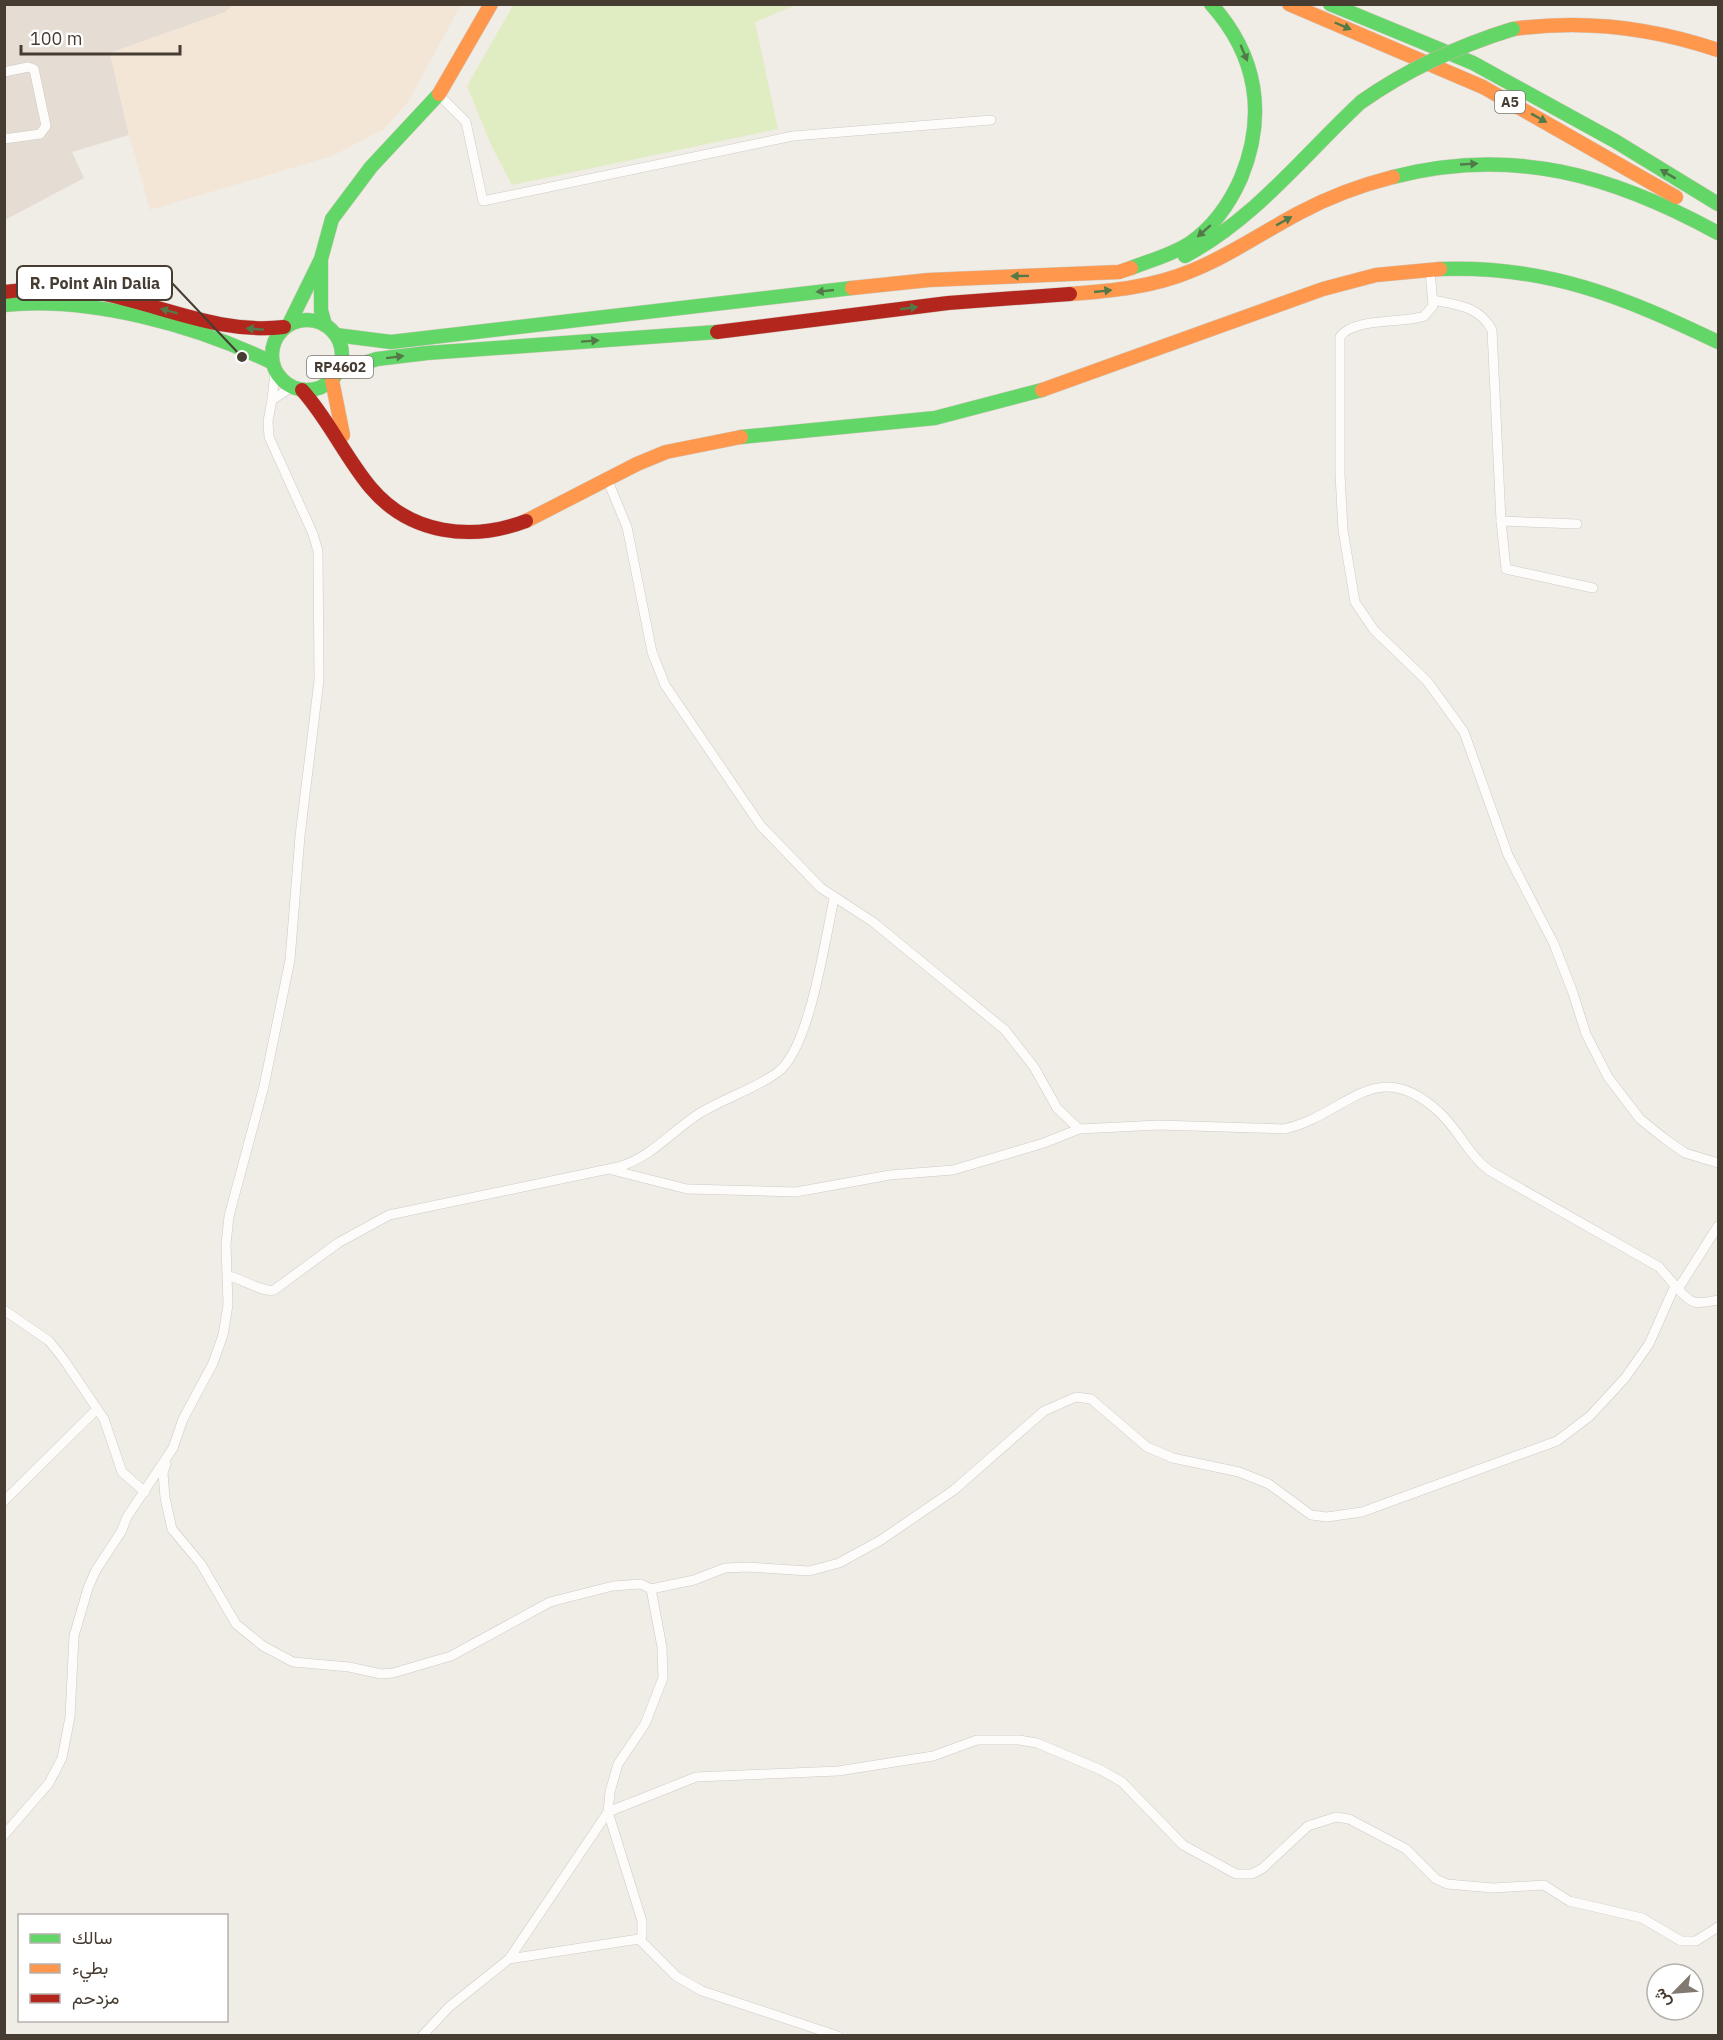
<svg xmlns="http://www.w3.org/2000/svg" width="1723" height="2040" viewBox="0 0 1723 2040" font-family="'IBM Plex Sans',Vazirmatn,sans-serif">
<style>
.residential{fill:#e5ddd3}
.commercial{fill:#f4e6d7}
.green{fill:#e0edc3}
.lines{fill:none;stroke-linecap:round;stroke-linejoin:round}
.street-casing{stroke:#cecac4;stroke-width:10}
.fast-casing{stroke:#d1cabe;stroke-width:15}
.slow-casing{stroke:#d1cabe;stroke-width:15}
.jam-casing{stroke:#d1cabe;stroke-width:15}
.street{stroke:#fdfcfb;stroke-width:9}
.fast{stroke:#63d668;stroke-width:14}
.slow{stroke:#ff974d;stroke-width:14}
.jam{stroke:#b3261e;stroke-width:14}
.fast-bridge-casing{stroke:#cab79f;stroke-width:15;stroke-linecap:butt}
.fast-bridge{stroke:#63d668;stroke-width:14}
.oneway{fill:#527a48}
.labels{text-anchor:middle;stroke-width:4.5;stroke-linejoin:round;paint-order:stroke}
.shield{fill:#fff;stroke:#7e7670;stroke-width:1.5}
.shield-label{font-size:14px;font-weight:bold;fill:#463c32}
.leader{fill:none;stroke:#463c32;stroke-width:2}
.callout-dot{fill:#463c32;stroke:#fff;stroke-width:2}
.callout{fill:#fff;stroke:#463c32;stroke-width:2}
.callout-label{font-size:16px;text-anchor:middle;font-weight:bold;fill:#463c32}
</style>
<rect width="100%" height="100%" fill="#f0ece6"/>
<!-- residential -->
<polygon class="residential" points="5,5 233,5 226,12 110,53 129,135 72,152 84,178 5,220"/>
<!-- commercial -->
<polygon class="commercial" points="233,5 233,4 461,5 408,102 384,129 332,156 150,210 129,135 110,53 225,12"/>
<!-- green -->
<polygon class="green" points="514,4 796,5 755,22 778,129 512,185 492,147 467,86"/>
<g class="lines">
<!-- street casing -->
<g class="street-casing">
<g id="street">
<polyline points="4,72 28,67 34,69 46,126 40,134 4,139"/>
<polyline points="439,95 466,122 483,201 793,136 991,120"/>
<path d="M1430 270 1433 306 1424 316C1403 324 1353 317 1340 337V474L1343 530 1355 602 1374 630 1427 681 1464 732 1508 855 1554 944 1573 993 1586 1034 1608 1077 1640 1119 1665 1139 1685 1153 1718 1163"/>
<path d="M1433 300C1458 305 1479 306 1492 330L1501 521 1506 569 1593 588"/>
<polyline points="275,372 272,400 292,387"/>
<path d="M607 479 627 527 652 652 665 685 761 826 821 888 873 922 1005 1030 1034 1067 1057 1108 1079 1129 1159 1125 1284 1129C1347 1115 1375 1053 1439 1112 1459 1130 1468 1155 1490 1171L1659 1267 1678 1289 1718 1226"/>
<polyline points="1501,521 1577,524"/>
<polyline points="612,1170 687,1189 796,1192 890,1175 953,1170 1044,1143 1079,1129"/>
<path d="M229 1276C242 1279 263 1293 274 1290L338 1243 389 1215 618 1167C650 1158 670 1133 697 1115 723 1098 754 1090 778 1072 810 1048 825 939 834 899"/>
<polyline points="4,1310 49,1341 62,1357 104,1419 122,1472 145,1492"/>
<polyline points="166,1464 163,1473 165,1498 172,1529 201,1564 236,1624 263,1646 293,1662 349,1667 381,1674 393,1673 451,1656 550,1602 613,1586 641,1584 651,1589 662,1647 663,1678 645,1724 618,1764 610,1792 608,1812 642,1921 642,1936 639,1939 509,1959 449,2007 422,2036"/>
<polyline points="4,1501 96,1410"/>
<path d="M651 1589 694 1580 725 1568 748 1567 809 1571 839 1563 881 1540 954 1490 1044 1411 1076 1397 1091 1399 1147 1447 1173 1458 1239 1472 1269 1484 1311 1515 1327 1517 1362 1512 1557 1441 1590 1416 1625 1378 1649 1344 1673 1290 1678 1289C1693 1306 1697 1304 1718 1300"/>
<polyline points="4,1835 49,1783 62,1758 70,1717 74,1636 88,1588 96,1570 121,1532 127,1517 173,1448 183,1419 213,1363 223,1335 228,1305 226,1244 229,1216 264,1086 290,960 300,836 319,680 318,551 313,534 269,437 268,421 272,400"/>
<polyline points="639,1939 676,1976 702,1991 838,2036"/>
<polyline points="509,1959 608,1812 696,1777 838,1771 933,1756 977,1740 1019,1740 1037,1743 1101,1770 1122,1782 1183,1845 1236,1874 1252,1874 1263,1868 1308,1826 1336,1817 1349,1819 1406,1849 1436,1879 1447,1884 1493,1888 1544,1885 1569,1901 1642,1918 1681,1941 1696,1941 1718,1927"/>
</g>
</g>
<!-- fast casing -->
<g class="fast-casing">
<g id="fast">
<polyline points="1330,4 1473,63 1615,141 1718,204"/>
<path d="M1393 177C1513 146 1612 175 1718 233"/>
<path d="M1185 256C1256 218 1303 156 1361 102"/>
<polyline points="321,262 321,310 325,325"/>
<path d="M1131 268C1151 260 1172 255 1190 243 1213 227 1230 203 1241 178 1267 115 1257 55 1211 4"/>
<path d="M1440 269C1547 265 1624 297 1718 342"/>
<path d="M4 305C89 296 195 325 271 362"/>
<circle cx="307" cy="355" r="35"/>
<polyline points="289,324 321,259 332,219 371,167 439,94"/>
<polyline points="336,335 391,342 852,288"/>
<polyline points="339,371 377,359 427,353 717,332"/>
<polyline points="741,437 935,418 1042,390"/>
</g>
</g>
<!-- slow casing -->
<g class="slow-casing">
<g id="slow">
<polyline points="1289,4 1483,87 1676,197"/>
<path d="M1513 29C1584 19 1650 27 1718 50"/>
<polyline points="439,94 491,4"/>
<polyline points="852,288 929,280 1119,272 1131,268"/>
<path d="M1070 294C1111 291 1153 287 1191 271 1229 256 1263 232 1299 213 1329 197 1361 185 1393 177"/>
<polyline points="332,380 343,435"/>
<polyline points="1042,390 1323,289 1376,275 1440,269"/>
<polyline points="526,521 637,464 666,452 741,437"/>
</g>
</g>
<!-- jam casing -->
<g class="jam-casing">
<g id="jam">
<path d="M4 292C39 288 74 287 109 295 168 308 222 334 284 327"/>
<polyline points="717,332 948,303 1070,294"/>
<path d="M302 390C329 420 345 457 371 488 410 534 471 542 526 521"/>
</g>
</g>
<!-- street -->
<use href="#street" class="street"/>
<!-- fast -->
<use href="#fast" class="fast"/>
<!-- slow -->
<use href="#slow" class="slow"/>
<!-- jam -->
<use href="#jam" class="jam"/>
<!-- fast-bridge casing -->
<g class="fast-bridge-casing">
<path id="fast-bridge" d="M1361 102C1408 69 1458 46 1513 29"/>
</g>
<!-- fast-bridge -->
<use href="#fast-bridge" class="fast-bridge"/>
</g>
<!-- one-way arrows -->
<defs><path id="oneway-solid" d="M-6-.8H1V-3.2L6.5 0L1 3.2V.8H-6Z" transform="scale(1.5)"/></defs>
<g class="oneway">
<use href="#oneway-solid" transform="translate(1343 26) rotate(23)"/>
<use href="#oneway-solid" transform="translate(1244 53) rotate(67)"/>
<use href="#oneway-solid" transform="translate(1539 118) rotate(29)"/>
<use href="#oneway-solid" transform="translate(1469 164) rotate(-3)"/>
<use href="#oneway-solid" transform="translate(1668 174) rotate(-149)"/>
<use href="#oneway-solid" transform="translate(1284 221) rotate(-29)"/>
<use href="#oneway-solid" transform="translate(1204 231) rotate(139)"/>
<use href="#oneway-solid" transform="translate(1020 276) rotate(179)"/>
<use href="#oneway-solid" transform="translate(825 291) rotate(174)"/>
<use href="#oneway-solid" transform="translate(1103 291) rotate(-6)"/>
<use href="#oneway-solid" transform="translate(909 308) rotate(-8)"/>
<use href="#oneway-solid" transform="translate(169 311) rotate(-165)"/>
<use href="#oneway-solid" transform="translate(255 329) rotate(-176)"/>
<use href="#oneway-solid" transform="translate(590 341) rotate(-4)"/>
<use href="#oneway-solid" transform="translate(395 357) rotate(-7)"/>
</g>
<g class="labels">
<!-- shield labels -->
<g class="shield">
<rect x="1495" y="91" width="30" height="22" rx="4.5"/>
<rect x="307" y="356" width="66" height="22" rx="4.5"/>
</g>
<g class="shield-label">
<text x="1510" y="107">A5</text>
<text x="340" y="372">RP4602</text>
</g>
</g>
<!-- callouts -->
<path class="leader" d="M242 357L172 283"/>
<circle class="callout-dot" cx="242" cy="357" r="6"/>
<rect class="callout" x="17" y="266" width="155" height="34" rx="6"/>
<g class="callout-label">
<text x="95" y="289">R. Point Ain Dalia</text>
</g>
<!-- border -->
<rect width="1723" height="2040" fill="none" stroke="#463c32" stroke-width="12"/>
<!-- legend -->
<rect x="18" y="1914" width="210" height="108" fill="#ffffff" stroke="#b5b1ad" stroke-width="1.5"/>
<rect x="30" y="1934" width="30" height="9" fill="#63d668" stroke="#b5b1ad" stroke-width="1.5"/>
<text x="72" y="1944" font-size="18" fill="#463c32">سالك</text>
<rect x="30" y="1964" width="30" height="9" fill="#ff974d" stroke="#b5b1ad" stroke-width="1.5"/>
<text x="72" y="1974" font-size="18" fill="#463c32">بطيء</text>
<rect x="30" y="1994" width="30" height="9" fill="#b3261e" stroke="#b5b1ad" stroke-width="1.5"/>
<text x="72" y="2004" font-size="18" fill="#463c32">مزدحم</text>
<!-- north arrow -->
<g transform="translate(1675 1992) rotate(245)"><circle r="28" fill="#ffffff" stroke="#b5b1ad" stroke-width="1.5"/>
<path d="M0-4.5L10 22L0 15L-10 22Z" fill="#827a71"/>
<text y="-9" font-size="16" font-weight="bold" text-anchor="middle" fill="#463c32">ش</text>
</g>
<!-- scale -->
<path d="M21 45v9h159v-9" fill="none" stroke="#463c32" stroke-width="3"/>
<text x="30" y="45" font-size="18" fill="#463c32" stroke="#ffffff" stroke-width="4.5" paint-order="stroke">100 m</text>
</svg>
